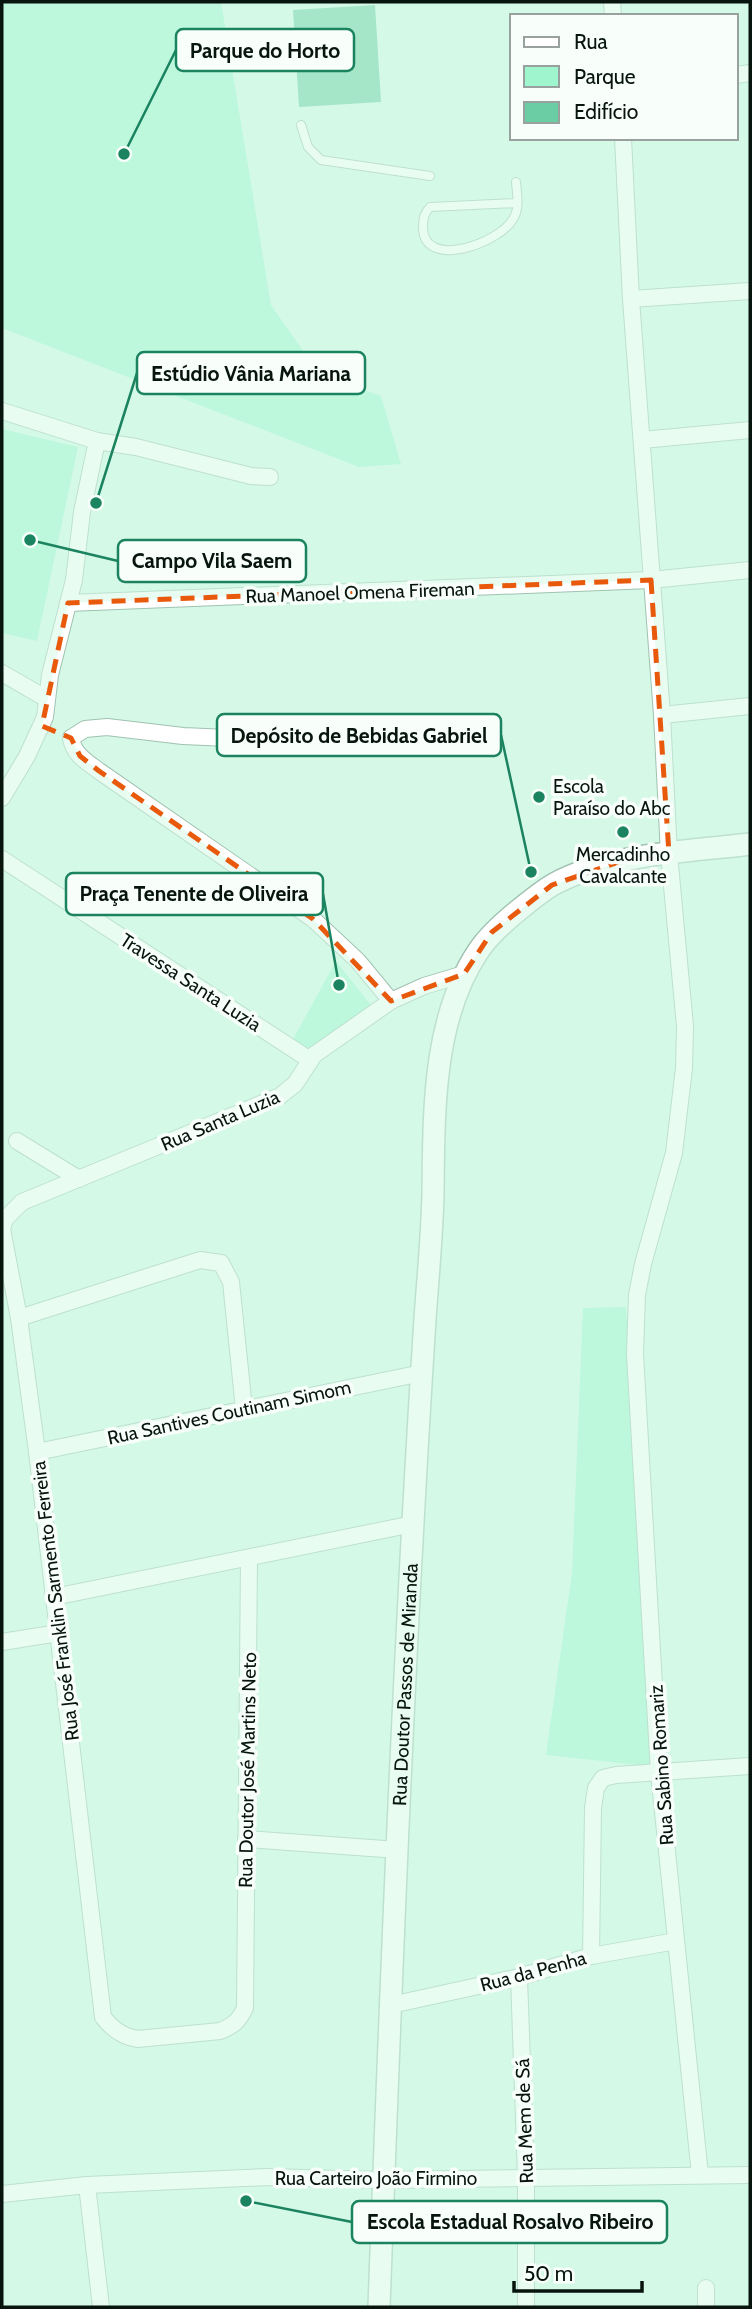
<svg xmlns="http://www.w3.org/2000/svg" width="752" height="2309" viewBox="0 0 752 2309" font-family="Cabin,sans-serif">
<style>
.green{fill:#9ff5ce}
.building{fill:#6acda3}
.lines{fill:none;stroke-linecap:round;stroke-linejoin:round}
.lane-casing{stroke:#a0c2b1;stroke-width:10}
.street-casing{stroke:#a0c2b1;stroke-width:18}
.secondary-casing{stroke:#a0c2b1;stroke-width:24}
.lane{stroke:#fff;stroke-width:8}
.street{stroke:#fff;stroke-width:16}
.secondary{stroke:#fff;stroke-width:21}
.marked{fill:none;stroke:#e8590c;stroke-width:5;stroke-dasharray:14 9;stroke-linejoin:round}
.poi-dot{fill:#1b835f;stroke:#f8fffb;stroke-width:2.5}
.labels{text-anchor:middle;stroke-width:7;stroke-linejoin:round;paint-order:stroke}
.street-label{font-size:19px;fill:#08150f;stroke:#f8fffb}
.poi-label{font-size:19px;fill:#08150f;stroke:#f8fffb;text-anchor:start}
.leader{fill:none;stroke:#1b835f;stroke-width:2.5}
.callout-dot{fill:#1b835f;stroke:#f8fffb;stroke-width:2.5}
.callout{fill:#f8fffb;stroke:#1b835f;stroke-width:2.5}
.callout-label{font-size:21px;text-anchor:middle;font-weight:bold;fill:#08150f}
</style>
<rect width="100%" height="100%" fill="#d6f9e7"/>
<!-- green -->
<g class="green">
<polygon points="2,2 221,2 271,305 320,375 381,396 401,464 359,467 2,328"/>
<polygon points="2,429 78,447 37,641 2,633"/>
<polygon points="336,961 374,1009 304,1055 291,1043"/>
<polygon points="626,1307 657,1767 546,1755 572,1573 583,1308"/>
</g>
<!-- building -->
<polygon class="building" points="375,5 381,102 299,107 293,10"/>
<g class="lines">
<!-- lane casing -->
<g class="lane-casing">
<g id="lane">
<polyline points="301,125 308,147 321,160 430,176"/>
<path d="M516 182C517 194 520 209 513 219 500 243 423 271 423 227 423 219 424 213 430 207L517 203"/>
</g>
</g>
<!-- street casing -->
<g class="street-casing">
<g id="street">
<polyline points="612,2 613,16"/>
<polyline points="736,75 750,73"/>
<polyline points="623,138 631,299 662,715 669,854 685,1026 684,1068 674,1153 643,1264 637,1295 635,1354 659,1773 700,2175"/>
<polyline points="631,299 750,291"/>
<polyline points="2,411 97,441 136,447 251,476 270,477"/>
<polyline points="642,440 750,430"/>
<polyline points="68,603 651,580 750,570"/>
<polyline points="2,673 47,699"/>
<polyline points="662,715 750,706"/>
<path d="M71 738C73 754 87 762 99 771L313 919 358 961 391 1001"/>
<polyline points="71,738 85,729 107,727 183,736 271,740 337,746"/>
<polyline points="2,798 27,756 45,717 50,675 74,580 82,512 97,441"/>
<polyline points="2,859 310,1060"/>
<polyline points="17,1141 79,1179"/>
<polyline points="19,1318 200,1260 221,1263 231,1282 244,1409"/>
<polyline points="37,1452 422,1373"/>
<path d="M249 1558 245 2008C239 2021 233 2026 220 2031L138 2039C123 2037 112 2029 103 2017L37 1452 19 1318 2 1229 5 1219 22 1202 280 1096 295 1084 314 1055 391 1001 424 986 464 974"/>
<polyline points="54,1597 413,1524"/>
<polyline points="2,1642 58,1633"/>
<polyline points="246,1839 398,1850"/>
<polyline points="591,1956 593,1808 596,1788 603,1778 616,1775 750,1766"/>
<polyline points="519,1977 526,2178 526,2307"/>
<polyline points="391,2005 519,1977 591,1956 676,1941"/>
<polyline points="87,2185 101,2307"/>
<polyline points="2,2194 87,2185 268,2177 384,2180 750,2175"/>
<polyline points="706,2288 706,2307"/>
</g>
</g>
<!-- secondary casing -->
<g class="secondary-casing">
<g id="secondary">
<path id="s1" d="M379 2307C391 1978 404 1648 425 1319 428 1277 432 1235 433 1194 434 1113 432 1019 479 950 490 934 505 921 520 909 531 900 542 891 554 884 612 853 686 852 750 844"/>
</g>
</g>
<!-- lane -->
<use href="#lane" class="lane"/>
<!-- street -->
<use href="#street" class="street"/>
<!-- secondary -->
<use href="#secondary" class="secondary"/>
</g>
<!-- marked area -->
<path d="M0 0H752V2309H0ZM651 580 669 854 619 862 552 885 492 932 464 974 391 1001 313 919 99 771 80 756 71 738 42 726 68 603Z" fill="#d6f9e7" fill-opacity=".55" fill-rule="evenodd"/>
<path class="marked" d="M651 580 669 854 619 862 552 885 492 932 464 974 391 1001 313 919 99 771 80 756 71 738 42 726 68 603Z"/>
<!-- markers -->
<g class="poi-dot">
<circle cx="539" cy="797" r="7"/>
<circle cx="623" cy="832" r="7"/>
</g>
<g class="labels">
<!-- street labels -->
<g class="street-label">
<text transform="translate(360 592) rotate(-2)" y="7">Rua Manoel Omena Fireman</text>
<text transform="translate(191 982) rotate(33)" y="7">Travessa Santa Luzia</text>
<text transform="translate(220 1120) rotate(-23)" y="7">Rua Santa Luzia</text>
<text transform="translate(229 1412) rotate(-12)" y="7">Rua Santives Coutinam Simom</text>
<text transform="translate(55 1601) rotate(-97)" y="7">Rua José Franklin Sarmento Ferreira</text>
<text dy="7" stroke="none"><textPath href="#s1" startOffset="623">Rua Doutor Passos de Miranda</textPath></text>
<text transform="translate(661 1765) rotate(-94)" y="7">Rua Sabino Romariz</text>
<text transform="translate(247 1770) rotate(-89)" y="7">Rua Doutor José Martins Neto</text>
<text transform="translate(533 1971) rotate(-15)" y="7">Rua da Penha</text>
<text transform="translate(524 2121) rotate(-92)" y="7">Rua Mem de Sá</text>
<text x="376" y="2185">Rua Carteiro João Firmino</text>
</g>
<!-- poi labels -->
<g class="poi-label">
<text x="553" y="793">Escola<tspan x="553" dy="22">Paraíso do Abc</tspan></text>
<text x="623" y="861" text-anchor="middle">Mercadinho<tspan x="623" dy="22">Cavalcante</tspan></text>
</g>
</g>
<!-- callouts -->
<path class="leader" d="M124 154L176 50M96 503L137 373M30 540L118 561M531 872L501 735M339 985L323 894M246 2201L352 2222"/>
<g class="callout-dot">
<circle cx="124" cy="154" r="7"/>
<circle cx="96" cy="503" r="7"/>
<circle cx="30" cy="540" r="7"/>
<circle cx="531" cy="872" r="7"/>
<circle cx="339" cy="985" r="7"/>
<circle cx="246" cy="2201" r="7"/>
</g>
<g class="callout">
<rect x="176" y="29" width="178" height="42" rx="7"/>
<rect x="137" y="352" width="228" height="42" rx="7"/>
<rect x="118" y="540" width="188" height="42" rx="7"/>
<rect x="217" y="714" width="284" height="42" rx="7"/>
<rect x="66" y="873" width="257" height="42" rx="7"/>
<rect x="352" y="2201" width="315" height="42" rx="7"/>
</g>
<g class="callout-label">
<text x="265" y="58">Parque do Horto</text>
<text x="251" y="381">Estúdio Vânia Mariana</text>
<text x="212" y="568">Campo Vila Saem</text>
<text x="359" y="743">Depósito de Bebidas Gabriel</text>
<text x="194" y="901">Praça Tenente de Oliveira</text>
<text x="510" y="2229">Escola Estadual Rosalvo Ribeiro</text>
</g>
<!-- border -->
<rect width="752" height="2309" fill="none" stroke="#08150f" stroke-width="7"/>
<!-- legend -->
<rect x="510" y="14" width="228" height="126" fill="#f8fffb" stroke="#98a19d" stroke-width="2"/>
<rect x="524" y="37" width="35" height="10" fill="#ffffff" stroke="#98a19d" stroke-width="2"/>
<text x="574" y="49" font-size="21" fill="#08150f">Rua</text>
<rect x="524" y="66" width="35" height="21" fill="#9ff5ce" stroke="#98a19d" stroke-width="2"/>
<text x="574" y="84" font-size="21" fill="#08150f">Parque</text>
<rect x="524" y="102" width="35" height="21" fill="#6acda3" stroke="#98a19d" stroke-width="2"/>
<text x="574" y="119" font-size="21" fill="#08150f">Edifício</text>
<!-- scale -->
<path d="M514 2281v10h128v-10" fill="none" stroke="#08150f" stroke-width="3.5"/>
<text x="524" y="2281" font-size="21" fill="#08150f" stroke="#f8fffb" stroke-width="5" paint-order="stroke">50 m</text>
</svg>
